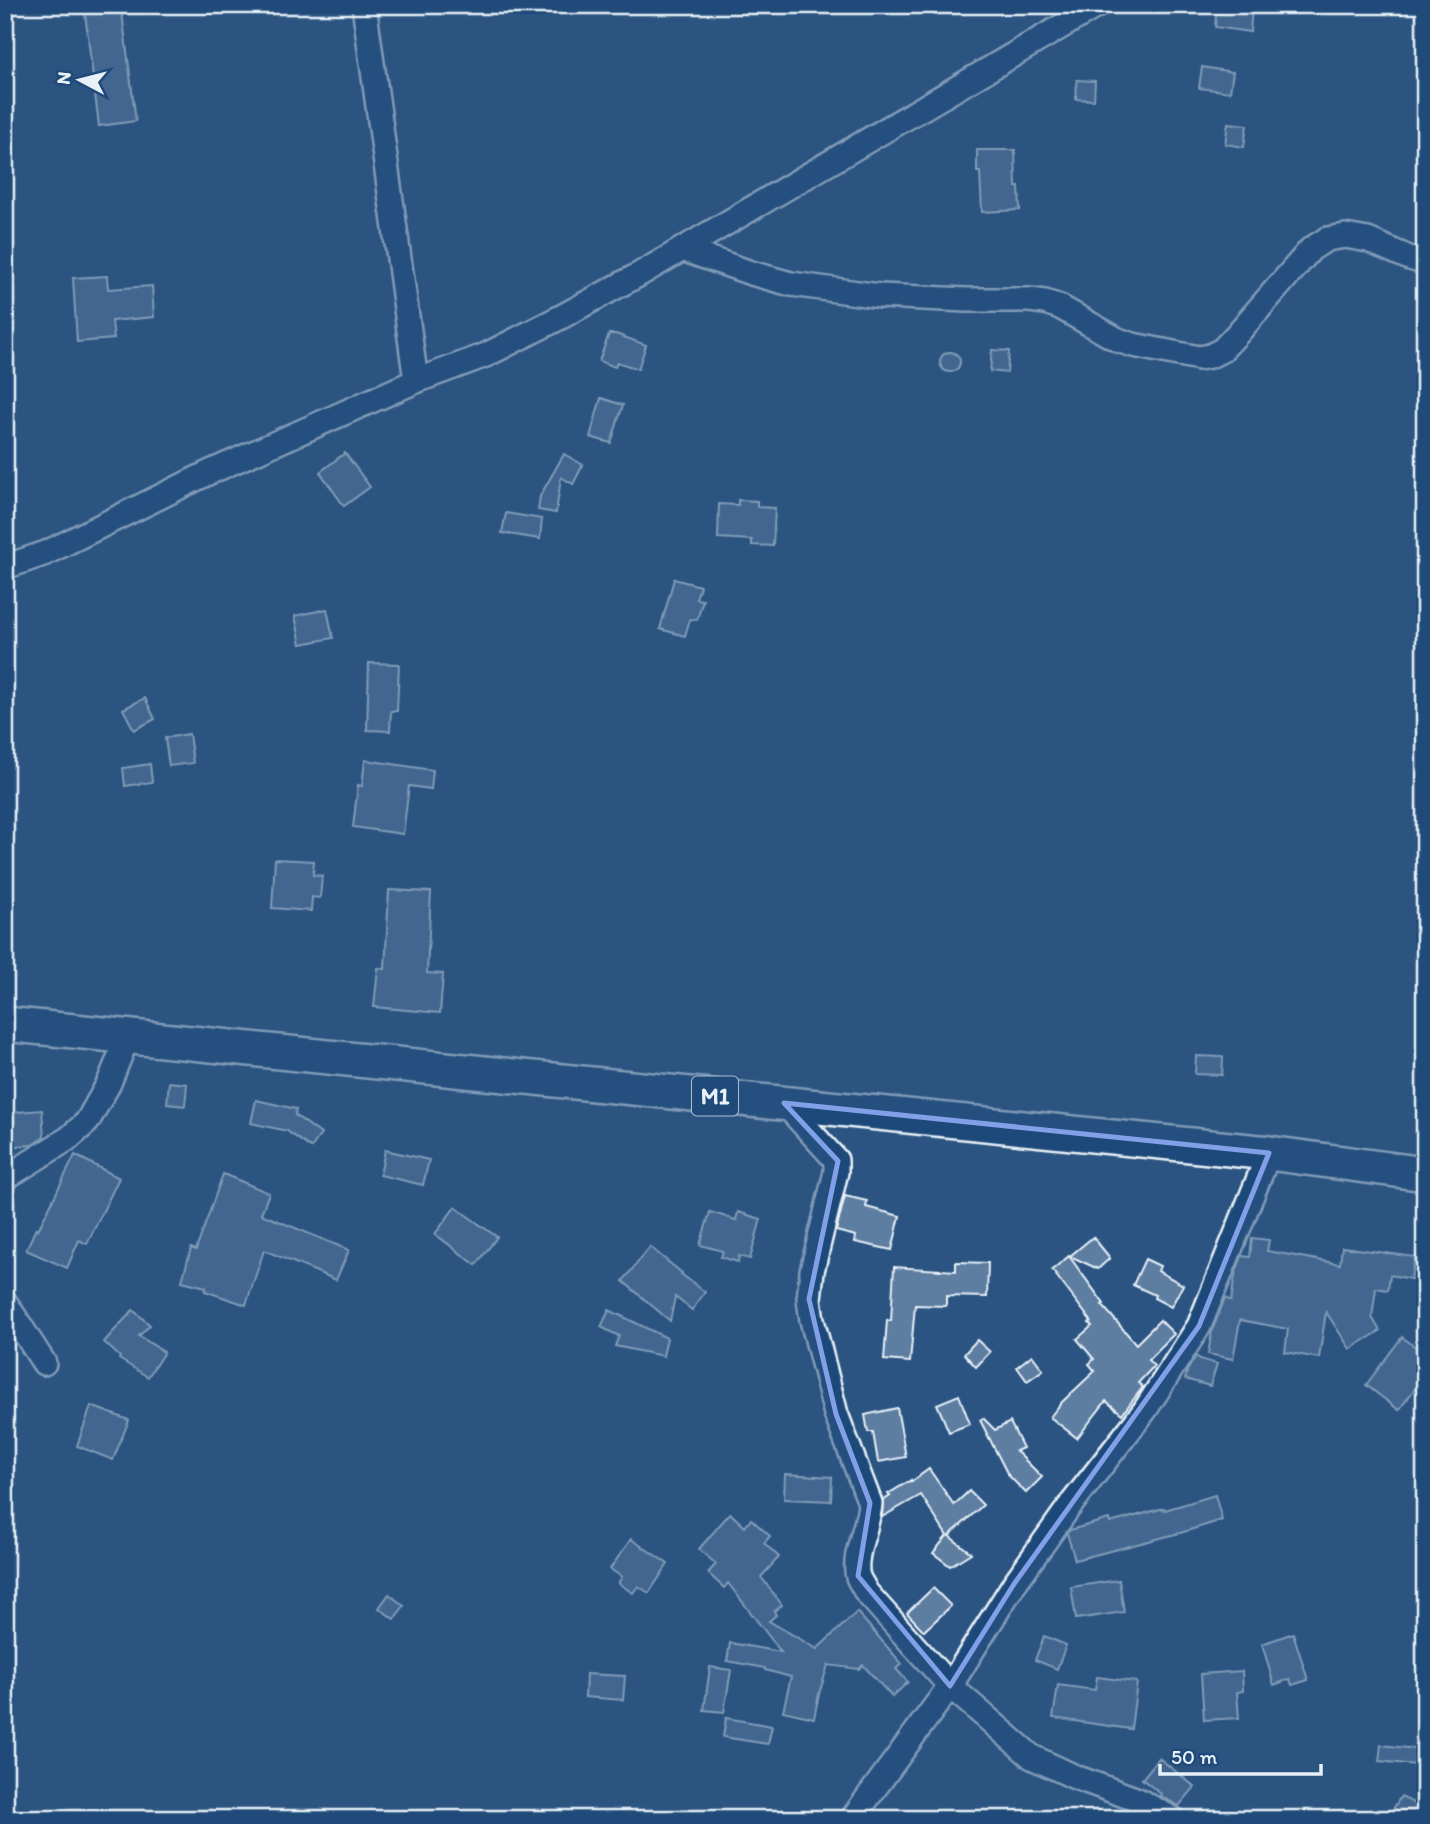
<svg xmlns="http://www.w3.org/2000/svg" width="1430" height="1824" viewBox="0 0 1430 1824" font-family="Itim,sans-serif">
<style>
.building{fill:#5d7da1;stroke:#e8f1f8;stroke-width:2}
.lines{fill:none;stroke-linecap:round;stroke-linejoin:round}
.minor-casing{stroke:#e8f1f8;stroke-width:28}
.highway-casing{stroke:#e8f1f8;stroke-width:38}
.minor{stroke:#1f4a7a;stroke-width:23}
.highway{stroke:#1f4a7a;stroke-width:33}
.marked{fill:none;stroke:#82a0e8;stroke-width:5;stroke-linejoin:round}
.labels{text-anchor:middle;stroke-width:6;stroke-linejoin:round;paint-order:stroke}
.shield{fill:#1f4a7a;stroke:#acbfd2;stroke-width:2}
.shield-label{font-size:23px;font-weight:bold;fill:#e8f1f8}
</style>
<rect width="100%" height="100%" fill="#2b5482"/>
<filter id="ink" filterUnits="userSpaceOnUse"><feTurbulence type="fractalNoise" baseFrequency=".0143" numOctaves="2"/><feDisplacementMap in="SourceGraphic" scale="14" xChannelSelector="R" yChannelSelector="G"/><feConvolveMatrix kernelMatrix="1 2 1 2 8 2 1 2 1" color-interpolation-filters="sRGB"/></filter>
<g filter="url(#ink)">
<!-- building -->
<g class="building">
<polygon points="84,5 121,5 136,121 99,126"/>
<polygon points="1217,5 1252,7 1250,32 1215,27"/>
<polygon points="1202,67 1233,72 1230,92 1199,88"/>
<polygon points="1077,80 1095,81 1094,100 1076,99"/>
<polygon points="1228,123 1247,125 1244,147 1225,144"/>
<polygon points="977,150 1015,150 1016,187 1019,187 1020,210 982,212 980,172 977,172"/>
<polygon points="107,276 108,289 152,286 154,317 112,321 114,339 77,342 73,278"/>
<polygon points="609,334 616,334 646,345 638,369 617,362 615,367 599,361"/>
<polygon points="992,350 1009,351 1007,373 990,371"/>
<circle cx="950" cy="362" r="10"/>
<polygon points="601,398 623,405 611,443 590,437"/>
<polygon points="345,453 370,487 344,506 320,472"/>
<polygon points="564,454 583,465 573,484 561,477 556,513 538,510 540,496"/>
<polygon points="738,500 757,501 757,507 775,508 773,546 752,545 752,540 718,538 719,504 738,505"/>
<polygon points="506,513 542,519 540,539 502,533"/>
<polygon points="674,579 700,586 696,599 703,600 697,620 690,619 685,636 660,629"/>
<polygon points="327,609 333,638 301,644 295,616"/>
<polygon points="369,663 399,664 397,711 391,711 390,731 367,730"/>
<polygon points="145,698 155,719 134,730 123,709"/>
<polygon points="189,734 193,763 169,766 165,738"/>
<polygon points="365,760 433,770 431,789 409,786 403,834 353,827 358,785 362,786"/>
<polygon points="150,764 152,782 125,786 123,768"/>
<polygon points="275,859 314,861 313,875 322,876 320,898 312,897 311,911 272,908"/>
<polygon points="389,890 431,892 427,973 443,974 440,1013 374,1007 378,968 385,969"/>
<polygon points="1196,1056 1223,1057 1222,1075 1195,1074"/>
<polygon points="169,1082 187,1084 185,1106 167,1104"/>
<polygon points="256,1100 296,1109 295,1115 321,1134 311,1148 287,1131 251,1123"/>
<polygon points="42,1110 44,1137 32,1145 5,1147 5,1113"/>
<polygon points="385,1150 429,1160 423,1185 380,1175"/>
<polygon points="75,1155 119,1178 87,1244 79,1240 67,1268 26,1250 36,1228 38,1230"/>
<polygon points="223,1174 269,1193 261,1214 349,1250 336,1280 264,1250 246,1305 205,1291 206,1287 182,1281 191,1248 196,1250"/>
<polygon points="845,1196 867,1201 866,1207 900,1216 892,1250 855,1242 856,1236 836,1231"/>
<polygon points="455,1207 497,1237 476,1265 435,1234"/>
<polygon points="710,1212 736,1220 738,1212 761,1219 750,1259 739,1256 738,1262 721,1257 723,1251 700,1245"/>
<polygon points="1093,1237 1110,1258 1098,1269 1070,1256"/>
<polygon points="1252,1238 1269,1240 1267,1251 1340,1264 1342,1247 1415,1257 1411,1279 1390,1275 1388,1290 1376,1288 1372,1317 1380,1331 1350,1349 1326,1312 1319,1358 1285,1352 1288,1329 1240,1320 1233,1359 1208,1354 1212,1331 1225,1298 1231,1301 1235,1275 1242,1256 1250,1257"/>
<polygon points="650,1247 682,1273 681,1274 705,1292 692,1310 675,1297 670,1321 623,1281"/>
<polygon points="1069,1256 1104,1304 1102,1305 1136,1344 1160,1320 1174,1334 1148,1360 1154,1366 1138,1383 1143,1387 1122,1414 1106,1401 1077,1438 1050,1417 1062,1402 1095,1371 1089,1364 1094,1359 1077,1339 1092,1326 1089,1323 1091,1321 1052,1270"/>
<polygon points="1145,1259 1160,1266 1158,1271 1183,1285 1171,1307 1154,1298 1155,1295 1133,1285"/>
<polygon points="956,1262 988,1263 987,1297 946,1296 946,1306 915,1305 910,1362 884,1360 887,1320 891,1321 894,1267 956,1271"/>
<polygon points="133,1310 150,1325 139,1336 164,1352 148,1377 119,1359 120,1357 104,1342"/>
<polygon points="609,1310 667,1338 663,1356 615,1346 619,1336 601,1327"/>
<polygon points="1402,1337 1425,1354 1425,1375 1399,1410 1366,1385"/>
<polygon points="977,1340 990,1352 976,1367 964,1354"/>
<polygon points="1032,1355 1043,1370 1027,1381 1017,1367"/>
<polygon points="1196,1356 1200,1359 1217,1364 1210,1386 1185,1379 1188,1369"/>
<polygon points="959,1395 970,1424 949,1432 937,1404"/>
<polygon points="91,1406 129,1420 113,1460 77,1446"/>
<polygon points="897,1408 906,1457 878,1462 873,1432 868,1432 865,1415"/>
<polygon points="983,1418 995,1430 1010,1422 1023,1448 1016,1451 1042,1477 1026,1493 1008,1475 980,1420"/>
<polygon points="929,1469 954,1505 969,1491 983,1505 949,1536 971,1553 950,1566 933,1553 947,1536 921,1495 882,1517 883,1501 890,1496 888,1494 911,1480 911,1482"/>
<polygon points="785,1474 832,1477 831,1501 784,1499"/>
<polygon points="1215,1495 1222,1520 1180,1533 1075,1560 1067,1533 1070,1530 1109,1519 1110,1523 1164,1508 1165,1510"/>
<polygon points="730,1513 745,1527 751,1519 770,1536 764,1543 779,1557 761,1577 782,1605 774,1611 776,1615 769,1621 817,1649 857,1612 902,1664 896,1669 908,1682 892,1697 863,1665 859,1669 828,1665 819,1694 814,1718 783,1711 791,1677 765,1670 765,1668 727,1661 730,1643 781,1652 728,1583 724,1588 708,1573 716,1564 699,1549"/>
<polygon points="631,1539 668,1564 649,1593 638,1586 633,1593 618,1583 622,1577 610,1569"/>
<polygon points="1119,1580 1124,1612 1076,1619 1071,1587"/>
<polygon points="933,1588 951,1606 924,1631 907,1613"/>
<polygon points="389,1594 404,1606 394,1619 379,1608"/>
<polygon points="1293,1633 1308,1680 1292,1685 1290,1679 1274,1685 1262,1644"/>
<polygon points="1044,1636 1066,1645 1057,1669 1035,1660"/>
<polygon points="710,1667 731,1670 724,1712 704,1710"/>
<polygon points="1242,1671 1243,1691 1237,1692 1239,1718 1204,1720 1201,1674"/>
<polygon points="586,1674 625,1676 623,1700 585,1697"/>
<polygon points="1097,1677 1137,1682 1131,1729 1053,1718 1058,1685 1095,1690"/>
<polygon points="726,1718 772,1726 768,1744 723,1737"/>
<polygon points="1381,1745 1425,1750 1425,1766 1379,1761"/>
<polygon points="1159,1758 1195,1787 1179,1806 1160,1796 1161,1794 1142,1779"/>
<polygon points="1401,1796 1425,1810 1425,1819 1387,1819"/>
</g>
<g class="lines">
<!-- minor casing -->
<g class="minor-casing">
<g id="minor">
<polyline points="364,5 416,381"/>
<polyline points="682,249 751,273 791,284 880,296 966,300 1029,300 1045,302 1060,307 1118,340 1133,345 1199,358 1210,356 1222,350 1237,334 1311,249 1327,239 1345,236 1368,240 1409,258 1425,262"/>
<polyline points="5,567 46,553 208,473 416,381 486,355 561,317 640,274 1098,5"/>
<path d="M784 1103 836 1160V1172L812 1271 809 1299 812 1320 836 1414 870 1503C869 1526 852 1555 858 1577 860 1582 864 1587 866 1592L950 1686 1032 1757 1075 1777 1138 1800 1173 1819"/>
<polyline points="5,1178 69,1138 87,1122 109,1083 128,1036"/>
<polyline points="5,1302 44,1363"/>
<polyline points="852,1819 950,1686 1014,1584 1069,1507 1145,1410 1199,1326 1269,1153"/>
</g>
</g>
<!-- highway casing -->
<g class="highway-casing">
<polyline id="highway" points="5,1024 1269,1153 1425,1174"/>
</g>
<!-- minor -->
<use href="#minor" class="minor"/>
<!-- highway -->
<use href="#highway" class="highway"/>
</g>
</g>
<!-- marked area -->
<path d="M0 0H1430V1824H0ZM784 1103 1269 1153 1199 1326 1014 1584 950 1686 858 1576 870 1503 836 1414 809 1299 838 1161Z" fill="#2b5482" fill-opacity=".55" fill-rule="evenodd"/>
<path class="marked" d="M784 1103 1269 1153 1199 1326 1014 1584 950 1686 858 1576 870 1503 836 1414 809 1299 838 1161Z"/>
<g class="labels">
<!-- shield labels -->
<rect class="shield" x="692" y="1076.5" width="46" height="39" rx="5"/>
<g class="shield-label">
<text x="715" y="1104">M1</text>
</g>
</g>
<!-- margin -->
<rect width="1430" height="1824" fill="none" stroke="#1f4a7a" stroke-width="28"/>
<rect x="14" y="14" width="1402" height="1796" fill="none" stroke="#e8f1f8" stroke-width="2.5" filter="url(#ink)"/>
<!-- north arrow -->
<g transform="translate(80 80) rotate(277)" stroke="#1f4a7a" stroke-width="5" paint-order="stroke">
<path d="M0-5L12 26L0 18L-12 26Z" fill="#e8f1f8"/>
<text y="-10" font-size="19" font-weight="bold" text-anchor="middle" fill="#e8f1f8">N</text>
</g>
<!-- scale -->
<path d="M1160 1764v10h161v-10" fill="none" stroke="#e8f1f8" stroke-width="3.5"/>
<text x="1171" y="1764" font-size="21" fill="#e8f1f8" stroke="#1f4a7a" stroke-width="5" paint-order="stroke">50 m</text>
</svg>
